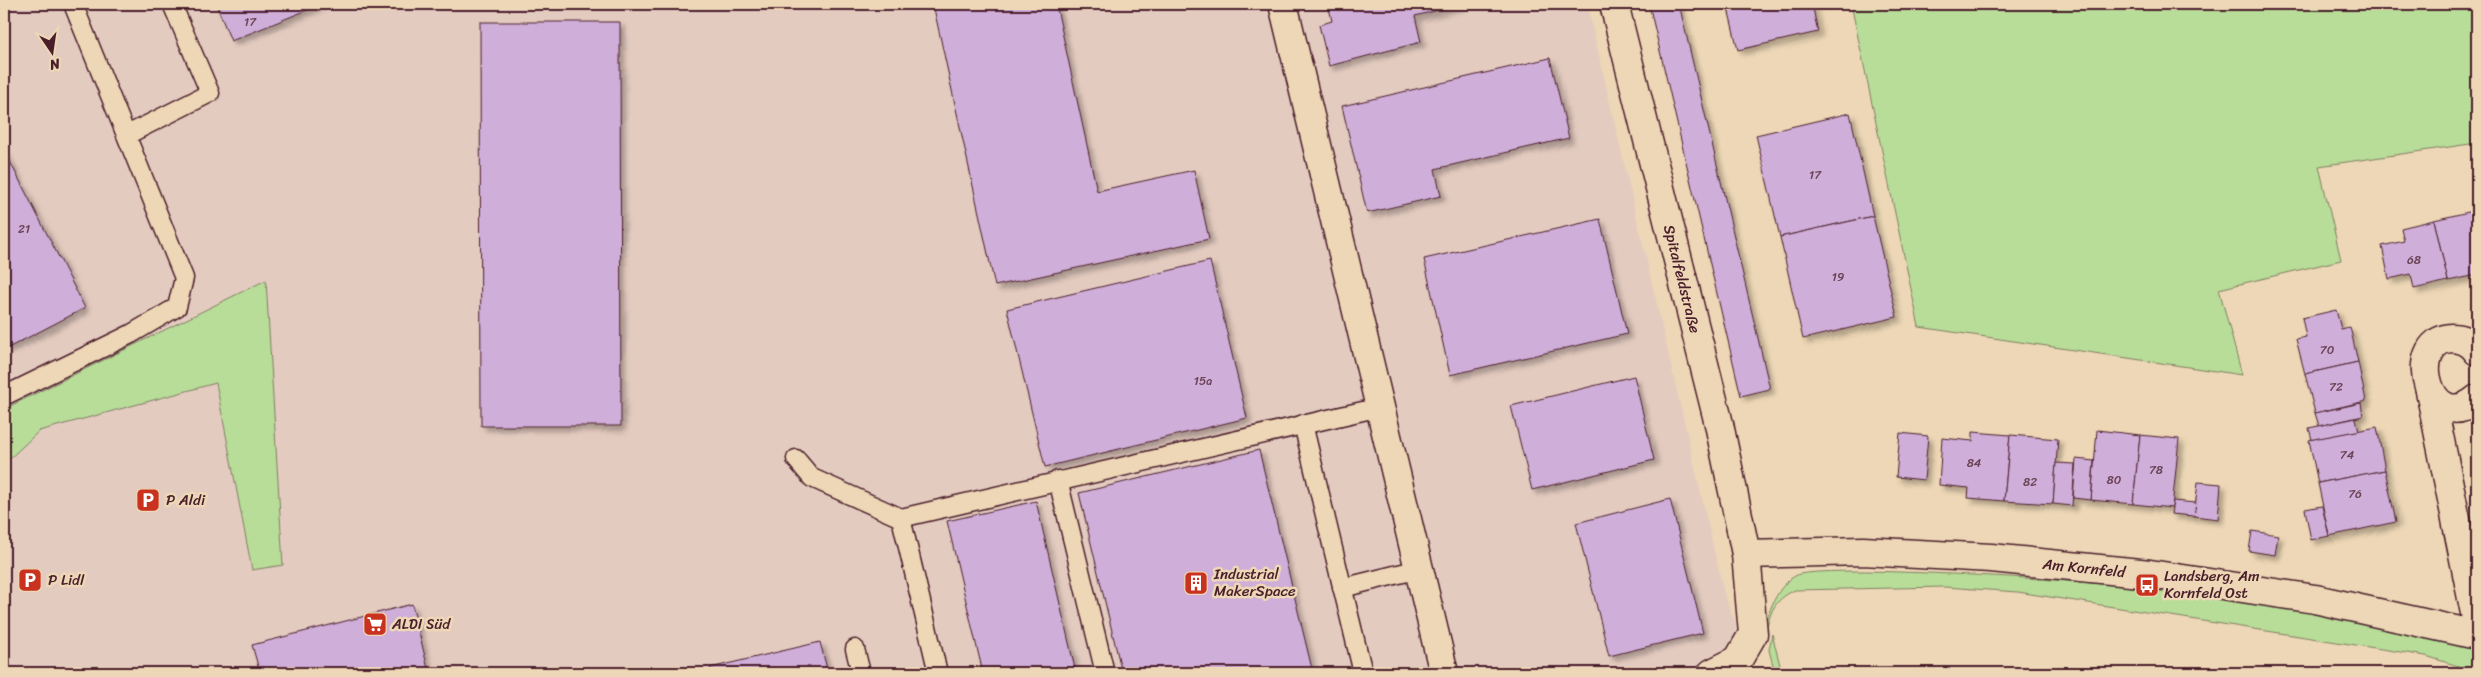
<svg xmlns="http://www.w3.org/2000/svg" width="2481" height="677" viewBox="0 0 2481 677" font-family="Sriracha,sans-serif">
<style>
.built{fill:#e4cbc0}
.green{fill:#b7dd98;stroke:#807e62}
.building{fill:#cfaed9;stroke:#4a1f2b;filter:url(#shadow)}
.lines{fill:none;stroke-linecap:round;stroke-linejoin:round}
.lane-casing{stroke:#4a1f2b;stroke-width:21}
.street-casing{stroke:#4a1f2b;stroke-width:31}
.lane{stroke:#edd7b6;stroke-width:18}
.street{stroke:#edd7b6;stroke-width:28}
.labels{text-anchor:middle;stroke-width:5;stroke-linejoin:round;paint-order:stroke}
.number-label{font-size:12px;fill:#6b4356}
.street-label{font-size:15px;fill:#4a1f2b;stroke:#edd7b6}
.poi-label{font-size:15px;fill:#4a1f2b;stroke:#edd7b6;text-anchor:start}
</style>
<defs>
<filter id="shadow"><feDropShadow dx="4.5" dy="4.5" stdDeviation="2.5" flood-color="#0004"/></filter>
</defs>
<rect width="100%" height="100%" fill="#edd7b6"/>
<filter id="ink" filterUnits="userSpaceOnUse"><feTurbulence type="fractalNoise" baseFrequency=".02" numOctaves="2"/><feDisplacementMap in="SourceGraphic" scale="10" xChannelSelector="R" yChannelSelector="G"/><feConvolveMatrix kernelMatrix="1 2 1 2 8 2 1 2 1" color-interpolation-filters="sRGB"/></filter>
<g filter="url(#ink)">
<!-- built -->
<polygon class="built" points="4,4 1587,4 1724,593 1753,673 4,673"/>
<!-- green -->
<g class="green">
<polygon points="1851,4 2477,4 2477,143 2319,166 2341,260 2219,289 2242,375 1919,327"/>
<polygon points="266,280 283,565 252,570 216,383 39,431 4,464 4,409"/>
<path d="M1867 571C2016 575 2165 585 2311 612 2367 622 2422 638 2477 650V672L2426 656 2018 592 1945 587 1795 590C1772 601 1771 612 1765 635L1762 633C1769 613 1776 585 1797 575 1805 571 1855 571 1867 571Z"/>
<polygon points="1772,634 1782,673 1775,673 1769,650"/>
</g>
<!-- building -->
<g class="building">
<polygon points="216,4 322,4 231,41"/>
<polygon points="933,4 1056,4 1097,191 1194,170 1209,239 995,286"/>
<polygon points="1328,4 1463,4 1415,16 1421,42 1329,66 1319,25 1332,21"/>
<polygon points="1649,4 1679,4 1770,389 1741,396"/>
<polygon points="1727,4 1812,4 1818,32 1738,50"/>
<polygon points="480,22 620,22 621,426 481,426"/>
<polygon points="1550,58 1569,138 1435,169 1441,196 1367,213 1342,106"/>
<polygon points="1850,113 1873,216 1780,237 1756,135"/>
<polygon points="4,150 85,308 4,350"/>
<polygon points="2477,210 2477,275 2448,281 2434,220"/>
<polygon points="1873,216 1897,317 1803,339 1780,237"/>
<polygon points="1600,219 1627,334 1450,375 1424,259"/>
<polygon points="2434,220 2448,281 2414,289 2411,274 2389,279 2382,246 2404,241 2401,228"/>
<polygon points="1210,261 1247,418 1045,467 1007,309"/>
<polygon points="2336,310 2341,329 2350,327 2358,362 2305,374 2296,339 2306,337 2302,318"/>
<polygon points="2358,362 2366,401 2315,413 2305,374"/>
<polygon points="1634,376 1654,460 1532,490 1511,406"/>
<polygon points="2361,403 2363,416 2319,426 2315,413"/>
<polygon points="2356,418 2359,431 2312,440 2309,428"/>
<polygon points="2377,427 2385,470 2318,483 2309,440"/>
<polygon points="2097,430 2140,435 2133,504 2091,500"/>
<polygon points="1973,432 2010,435 2004,501 1968,498 1969,488 1939,485 1942,438 1973,441"/>
<polygon points="1900,433 1928,436 1924,480 1896,477"/>
<polygon points="2010,435 2058,439 2053,504 2004,501"/>
<polygon points="2140,435 2179,439 2172,508 2133,504"/>
<polygon points="1259,450 1313,673 1122,673 1079,493"/>
<polygon points="2076,459 2094,461 2091,500 2073,498"/>
<polygon points="2056,463 2075,464 2072,506 2053,504"/>
<polygon points="2385,470 2396,522 2329,536 2318,483"/>
<polygon points="2198,482 2221,484 2218,519 2194,516"/>
<polygon points="1670,499 1703,633 1609,656 1576,523"/>
<polygon points="1036,501 1076,673 983,673 947,521"/>
<polygon points="2173,501 2196,503 2194,516 2171,514"/>
<polygon points="2322,506 2329,536 2311,540 2305,509"/>
<polygon points="2252,531 2278,535 2275,555 2249,551"/>
<polygon points="412,604 429,673 260,673 252,645"/>
<polygon points="820,642 828,673 712,673 710,668"/>
</g>
<g class="lines">
<!-- lane casing -->
<g class="lane-casing">
<g id="lane">
<polyline points="127,135 210,93 172,4"/>
<polyline points="4,396 131,334 177,307 184,278 73,4"/>
<polyline points="1303,424 1363,673"/>
<polyline points="796,459 812,478 901,518 938,673"/>
<polyline points="1058,480 1105,673"/>
<polyline points="901,518 1380,407"/>
<polyline points="1342,588 1419,569"/>
<polyline points="855,649 861,673"/>
</g>
</g>
<!-- street casing -->
<g class="street-casing">
<g id="street">
<polyline points="1283,4 1444,673"/>
<polyline points="1614,4 1719,424 1746,554 1753,634 1738,660 1712,673"/>
<path d="M2477 351C2471 342 2462 338 2451 338 2404 341 2429 439 2477 399"/>
<polyline points="2430,391 2477,623"/>
<polyline points="1746,554 1863,551 1991,558 2150,574 2315,599 2477,635"/>
</g>
</g>
<!-- lane -->
<use href="#lane" class="lane"/>
<!-- street -->
<use href="#street" class="street"/>
</g>
</g>
<!-- icons -->
<defs>
<g id="parking-square" transform="scale(1.25)"><rect x="-9" y="-9" width="18" height="18" rx="4" fill="#c8321e" stroke="#edd7b6"/><path d="M-3.5-5.5H1a3.5 3.5 0 0 1 0 7H-1V5.5H-3.5ZM-1-3.4V-.6H.8a1.4 1.4 0 0 0 0-2.8Z" fill="#fff"/></g>
<g id="building-square" transform="scale(1.25)"><rect x="-9" y="-9" width="18" height="18" rx="4" fill="#c8321e" stroke="#edd7b6"/><path d="M-4-6H4V6H1V3H-1V6H-4ZM-2.5-4.3h1.7v1.8h-1.7ZM.8-4.3h1.7v1.8H.8ZM-2.5-1h1.7V.8h-1.7ZM.8-1h1.7V.8H.8Z" fill="#fff"/></g>
<g id="bus-square" transform="scale(1.25)"><rect x="-9" y="-9" width="18" height="18" rx="4" fill="#c8321e" stroke="#edd7b6"/><path d="M-5-6H5V4H4V6H2V4H-2V6H-4V4H-5ZM-3.5-4V0h7V-4ZM-3.5 1.2v1.5H-2V1.2ZM2 1.2v1.5H3.5V1.2Z" fill="#fff"/></g>
<g id="supermarket-square" transform="scale(1.25)"><rect x="-9" y="-9" width="18" height="18" rx="4" fill="#c8321e" stroke="#edd7b6"/><path d="M-6-5.5h2.5l.6 2H6L4.5 2H-2.5L-4.4-4H-6ZM-1.5 3.2a1.3 1.3 0 1 0 .1 0ZM3 3.2a1.3 1.3 0 1 0 .1 0Z" fill="#fff"/></g>
</defs>
<g fill-rule="evenodd">
<use href="#parking-square" x="148" y="500"/>
<use href="#parking-square" x="30" y="580"/>
<use href="#building-square" x="1196" y="583"/>
<use href="#bus-square" x="2147" y="585"/>
<use href="#supermarket-square" x="375" y="624"/>
</g>
<g class="labels">
<!-- number labels -->
<g class="number-label">
<text x="250" y="26">17</text>
<text x="1815" y="179">17</text>
<text x="24" y="233">21</text>
<text x="2414" y="264">68</text>
<text x="1838" y="281">19</text>
<text x="2327" y="354">70</text>
<text x="1203" y="385">15a</text>
<text x="2336" y="391">72</text>
<text x="2347" y="459">74</text>
<text x="1974" y="467">84</text>
<text x="2156" y="474">78</text>
<text x="2114" y="484">80</text>
<text x="2030" y="486">82</text>
<text x="2355" y="498">76</text>
</g>
<!-- street labels -->
<g class="street-label">
<text transform="translate(1682 279) rotate(76)" y="5">Spitalfeldstraße</text>
<text transform="translate(2084 568) rotate(6)" y="5">Am Kornfeld</text>
</g>
<!-- poi labels -->
<g class="poi-label">
<text x="166" y="505">P Aldi</text>
<text x="1214" y="579">Industrial<tspan x="1214" dy="17">MakerSpace</tspan></text>
<text x="2164" y="581">Landsberg, Am<tspan x="2164" dy="17">Kornfeld Ost</tspan></text>
<text x="48" y="585">P Lidl</text>
<text x="392" y="629">ALDI Süd</text>
</g>
</g>
<!-- margin -->
<rect width="2481" height="677" fill="none" stroke="#edd7b6" stroke-width="20"/>
<rect x="10" y="10" width="2461" height="657" fill="none" stroke="#4a1f2b" stroke-width="2" filter="url(#ink)"/>
<!-- north arrow -->
<g transform="translate(52 52) rotate(167)" stroke="#edd7b6" stroke-width="4" paint-order="stroke">
<path d="M0-4L9 19L0 12L-9 19Z" fill="#4a1f2b"/>
<text y="-8" font-size="14" font-weight="bold" text-anchor="middle" fill="#4a1f2b">N</text>
</g>
</svg>
